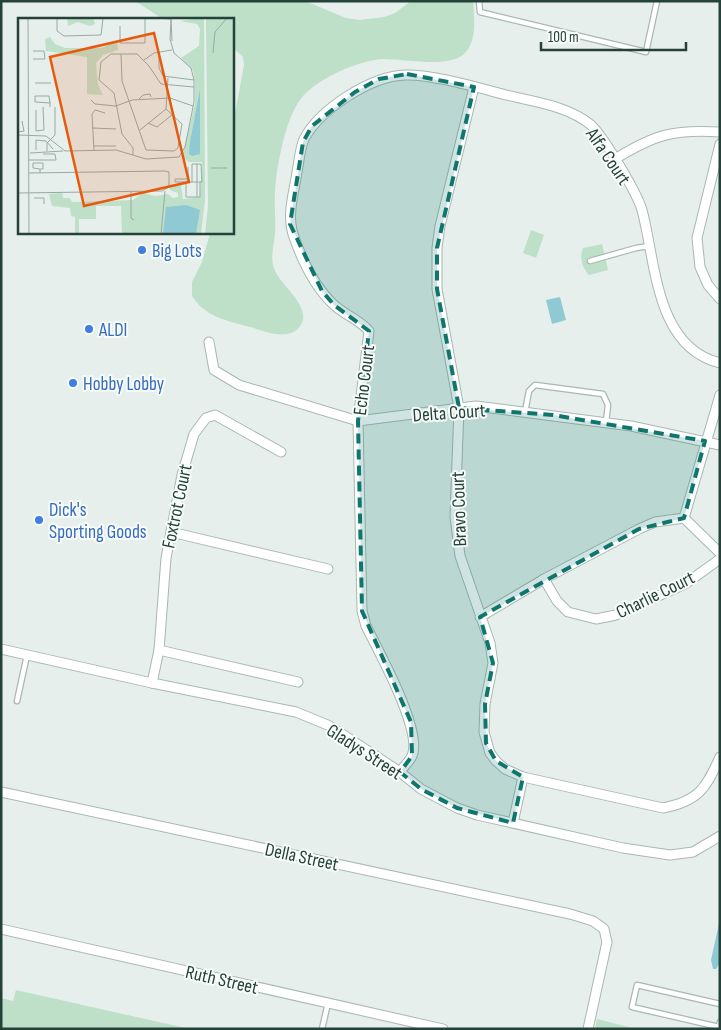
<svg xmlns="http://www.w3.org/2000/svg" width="721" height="1030" viewBox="0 0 721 1030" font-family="'Sofia Sans Condensed',sans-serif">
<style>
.green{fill:#bfe0c8}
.water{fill:#8ec9d4}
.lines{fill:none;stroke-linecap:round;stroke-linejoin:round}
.lane-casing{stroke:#a8b8b2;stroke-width:7}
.street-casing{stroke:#a8b8b2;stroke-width:11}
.lane{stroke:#fff;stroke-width:4.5}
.street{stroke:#fff;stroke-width:9}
.marked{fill:#0f766e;fill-opacity:0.2;stroke:#0f766e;stroke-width:4;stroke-dasharray:10 6;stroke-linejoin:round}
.shop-dot{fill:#3f7fe0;stroke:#f7fbf9;stroke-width:2}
.labels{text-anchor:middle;stroke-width:4;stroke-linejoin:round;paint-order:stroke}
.street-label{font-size:19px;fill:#24423a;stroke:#f7fbf9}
.shop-label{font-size:19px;fill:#366cbe;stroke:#f7fbf9;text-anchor:start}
.inset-road{fill:none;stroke:#98aaa4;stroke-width:1}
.view{fill:#e8590c;fill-opacity:0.15;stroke:#e8590c;stroke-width:2.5}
.inset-edge{fill:none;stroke:#24423a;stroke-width:2.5}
</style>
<rect width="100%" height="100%" fill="#e6efeb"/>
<!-- green -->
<g class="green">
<path d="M135 1H305L346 18 359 20 384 17 395 13 411 1H473C474 18 478 42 463 55 446 68 405 59 384 59 359 60 321 77 303 96 286 115 276 167 275 193 274 207 276 221 275 234 274 246 270 257 274 268 278 284 314 307 300 326 289 342 264 331 250 327 228 321 205 317 192 296V282L202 262 210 233 232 232 233 124 244 65 243 57 233 48 232 19H163Z"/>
<polygon points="531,230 544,235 536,258 523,253"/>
<path d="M602 244 608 270 589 275C582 267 579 258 583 248Z"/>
<polygon points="16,990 190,1029 1,1029 1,998 13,1001"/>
<polygon points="597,1019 636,1029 595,1029"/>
</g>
<!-- water -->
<g class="water">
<polygon points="560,297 566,320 552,324 546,300"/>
<polygon points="720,919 720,963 716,969 713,969 711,960"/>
</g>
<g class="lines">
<!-- lane casing -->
<g class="lane-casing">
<g id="lane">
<polyline points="479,1 480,12 646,52 657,1"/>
<polyline points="590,261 636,248 649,246"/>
<polyline points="525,412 529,391 535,385 603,394 608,405 606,422"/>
<polyline points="17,701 27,655"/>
<polyline points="720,1004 637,985 632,1007 719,1027 720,1022"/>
<polyline points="322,1029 328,1003"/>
</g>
</g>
<!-- street casing -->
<g class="street-casing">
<g id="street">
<path d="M474 87 440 226 437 248V289L459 408 455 517 460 556 490 643 493 663 485 704 484 732 490 753 496 761 505 769 523 777 663 808C699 801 706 788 720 757"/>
<polyline points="720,144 697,238 700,267 708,285 720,299"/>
<path d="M615 159C654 135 673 129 720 132"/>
<polyline points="209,342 214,370 239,385 358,421 476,406 631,426 720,445"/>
<polyline points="684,518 720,395"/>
<polyline points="171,532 328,569"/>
<polyline points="544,579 557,601 568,612 596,619 616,615 685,584 720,559"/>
<polyline points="480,617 544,579 639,529 655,522 684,518 720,553"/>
<polyline points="1,649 152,683 296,712 330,726 400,772 421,789 457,808 477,815 623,848 670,855 693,852 720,836"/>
<polyline points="159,650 298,682"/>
<polyline points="152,683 159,650 166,558 182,475 194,434 206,418 215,415 281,452"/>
<path d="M400 772C403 767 409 762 412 756 423 731 379 652 366 626L362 611 358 421 369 331C359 319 344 315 333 304 315 287 302 260 294 237 286 216 294 193 297 172 299 161 300 149 304 139 320 109 371 76 405 75 432 74 479 88 506 95 535 102 568 106 591 125 604 137 637 193 642 210 656 262 655 347 720 363"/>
<polyline points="1,792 570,914 593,921 604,929 607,942 588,1029"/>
<polyline points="513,823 523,777"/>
<polyline points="1,929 443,1029"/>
</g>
</g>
<!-- lane -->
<use href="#lane" class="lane"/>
<!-- street -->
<use href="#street" class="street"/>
</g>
<!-- marked area -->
<path class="marked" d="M407 74 474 87 437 248V289L459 408 553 415 705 441 684 518 639 529 480 617 493 663 485 704 486 743 496 761 523 777 513 823 457 808 421 789 400 772 412 756 411 722 362 611 358 421 369 331 334 305 322 291 290 224 303 142 312 126 355 92 379 79Z"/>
<!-- markers -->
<g class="shop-dot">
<circle cx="142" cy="250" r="5"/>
<circle cx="89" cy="329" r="5"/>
<circle cx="73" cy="383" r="5"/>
<circle cx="39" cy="520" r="5"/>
</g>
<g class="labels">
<!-- street labels -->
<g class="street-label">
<text transform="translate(609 156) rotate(56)" y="7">Alfa Court</text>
<text transform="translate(363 380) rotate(-83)" y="7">Echo Court</text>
<text transform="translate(449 412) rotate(-4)" y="7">Delta Court</text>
<text transform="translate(176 506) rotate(-78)" y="7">Foxtrot Court</text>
<text transform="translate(458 509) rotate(-92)" y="7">Bravo Court</text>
<text transform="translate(655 594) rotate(-26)" y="7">Charlie Court</text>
<text transform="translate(365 751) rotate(33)" y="7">Gladys Street</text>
<text transform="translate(302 856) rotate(12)" y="7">Della Street</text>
<text transform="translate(222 979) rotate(13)" y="7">Ruth Street</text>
</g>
<!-- shop labels -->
<g class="shop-label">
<text x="152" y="257">Big Lots</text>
<text x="99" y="336">ALDI</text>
<text x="83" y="390">Hobby Lobby</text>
<text x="49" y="516">Dick's<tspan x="49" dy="22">Sporting Goods</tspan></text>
</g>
</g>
<!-- overview -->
<g transform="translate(18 18)">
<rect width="216" height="216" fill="#e6efeb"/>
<path d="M49 0H75L77 6 72 8 60 4 50 8ZM183 0H186L187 182 183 216H104L103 188H78V201H61V216H57V199L53 198 52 190 34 188 31 176 44 175 45 180H52L54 184 115 182 125 175 137 178 150 176 155 180 160 179V175L152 172V167H163L165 181 182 179 184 144H171L164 139 177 86V65L175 52 163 40 181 28 182 11 179 6 162 3ZM188 0H216V216H187L190 187ZM32 19 37 26 47 30H84L99 22 100 32 85 37 78 45 80 67 85 77 69 76V39L28 33 27 21Z" fill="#bfe0c8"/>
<path d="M182 71V136L174 138 171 136 172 124ZM168 187 182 192 178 216H145L148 189Z" fill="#8ec9d4"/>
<path class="inset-road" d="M10 0 11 216M39 0V13L46 18 83 17 85 0M136 0 153 1M153 0 154 23M102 8V25H127V0M15 33H26L27 41H15M141 34V50L145 58 176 62M195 35 197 14 209 0M103 36 104 63 128 132 156 133 160 130 164 106M126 42 136 35 154 32M17 65H33M121 81 125 77 132 76 133 79M73 82 77 86 98 88 114 82 152 80 175 88M32 85 17 84V78H31L32 85V89M148 91 150 60M18 92V113L26 112 25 89M130 105 139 109 155 96M74 110 98 111M122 112 148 91 164 106M0 114 6 113 4 103M0 117 28 118 47 133 98 132 128 141 161 139 167 129 176 84V62L173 50 156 35 152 21 153 2M76 128H98M18 132V122L28 123 35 131M29 133V125L37 117V89M76 133 74 96 77 92 87 95M12 135 45 133M115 137V130L104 116 96 75 81 62 83 44 93 36H119L131 48 143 66 176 69M10 142H38L37 136H25M179 146V179M170 149V164H157V161H170M193 150H209M22 151H25V145H15V150L22 151V155M168 164V179H182V164M170 164H184L183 146H174V164M113 174V200L116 202M0 175 144 173 151 169V154L147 153 11 155M16 180H26V186M143 216 147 173"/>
<path class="view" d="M136 15 171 164 66 188 32 39Z"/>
<rect width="216" height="216" class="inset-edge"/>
</g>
<!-- border -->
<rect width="721" height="1030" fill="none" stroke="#24423a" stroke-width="5"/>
<!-- scale -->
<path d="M541 42v8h145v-8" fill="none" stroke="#24423a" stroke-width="2.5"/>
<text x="548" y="42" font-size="15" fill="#24423a" stroke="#f7fbf9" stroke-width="4" paint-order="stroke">100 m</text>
</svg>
